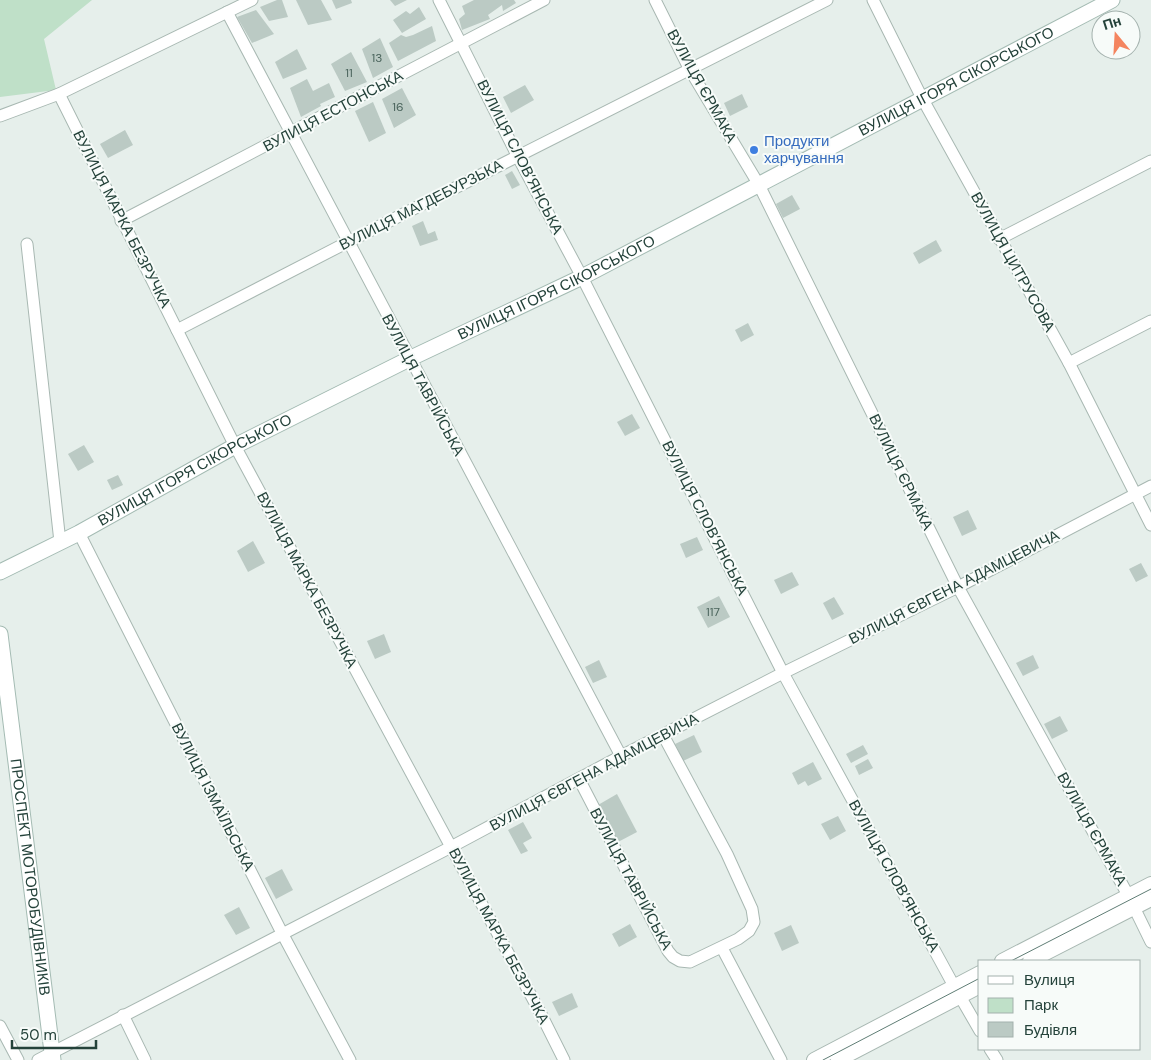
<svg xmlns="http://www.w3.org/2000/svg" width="1151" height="1060" viewBox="0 0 1151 1060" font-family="'DM Sans',sans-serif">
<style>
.green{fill:#bfe0c8}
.building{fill:#bbcac4}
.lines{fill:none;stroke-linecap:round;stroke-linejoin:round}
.minor-casing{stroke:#a8b8b2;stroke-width:13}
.tertiary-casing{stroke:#a8b8b2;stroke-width:16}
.secondary-casing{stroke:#a4bbb3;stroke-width:17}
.minor{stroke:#fff;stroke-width:11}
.tertiary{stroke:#fff;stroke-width:14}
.secondary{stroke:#fff;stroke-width:15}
.tram{stroke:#5f7d75;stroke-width:1}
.shop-dot{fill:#3f7fe0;stroke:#f7fbf9;stroke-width:2}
.labels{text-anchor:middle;stroke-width:4;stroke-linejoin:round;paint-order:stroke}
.number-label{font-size:12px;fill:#4a645c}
.street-label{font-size:15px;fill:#24423a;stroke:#f7fbf9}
.shop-label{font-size:15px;fill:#366cbe;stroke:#f7fbf9;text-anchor:start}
</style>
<rect width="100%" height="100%" fill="#e6efeb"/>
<!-- green -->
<polygon class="green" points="0,0 92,0 44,39 56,90 0,97"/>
<!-- building -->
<g class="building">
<polygon points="277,0 282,0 288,17 269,21 260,7"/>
<polygon points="296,0 321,0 332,20 308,25"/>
<polygon points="332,0 351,0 352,3 336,9"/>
<polygon points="390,0 407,0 395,6"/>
<polygon points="474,0 514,0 516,3 503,11 502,5 488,15 490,19 462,30 459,19 465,14 462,6"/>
<polygon points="419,7 426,19 402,33 393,20 406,11 410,14"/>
<polygon points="256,10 274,34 252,43 237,17"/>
<polygon points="432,26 436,41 398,61 389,43 401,35 406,37 413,35"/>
<polygon points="380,38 393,67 373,78 362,49"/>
<polygon points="297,49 307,69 283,79 275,62"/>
<polygon points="351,52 367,82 345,91 331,64"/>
<polygon points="307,79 313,91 329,83 335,97 320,104 321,106 301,117 290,88"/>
<polygon points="525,85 534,100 511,113 503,97"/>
<polygon points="402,88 416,115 394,128 382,99"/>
<polygon points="742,94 748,107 730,116 724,103"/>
<polygon points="373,102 386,133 369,142 355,111"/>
<polygon points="125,130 133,145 108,158 100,144"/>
<polygon points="512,171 520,185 512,189 505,175"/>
<polygon points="792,195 800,209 783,218 776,204"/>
<polygon points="423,221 428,234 435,231 438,240 420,246 412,226"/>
<polygon points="936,240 942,251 919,264 913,253"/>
<polygon points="748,323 754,335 741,342 735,330"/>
<polygon points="632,414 640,428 625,436 617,422"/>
<polygon points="84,445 94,462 78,471 68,454"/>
<polygon points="118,475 123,485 112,490 107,480"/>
<polygon points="968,510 977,529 962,536 953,517"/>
<polygon points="697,537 703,550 686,558 680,544"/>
<polygon points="253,541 265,563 248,572 237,551"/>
<polygon points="1141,563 1148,576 1136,582 1129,569"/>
<polygon points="792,572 799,585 781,594 774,580"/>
<polygon points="719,596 730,617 708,628 697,607"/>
<polygon points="834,597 844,614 832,620 823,603"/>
<polygon points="384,634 391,652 375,659 367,641"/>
<polygon points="1033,655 1039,668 1023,676 1016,663"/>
<polygon points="599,660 607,677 593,683 585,667"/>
<polygon points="1060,716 1068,731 1052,739 1044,724"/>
<polygon points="694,735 702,752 683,761 675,744"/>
<polygon points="863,745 868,754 851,763 846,754"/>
<polygon points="868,759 873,768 859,775 855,766"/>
<polygon points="813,762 822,779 808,786 805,781 798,785 792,773"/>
<polygon points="617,794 637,832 618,842 598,805"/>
<polygon points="838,816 846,831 830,840 821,824"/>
<polygon points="523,822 532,838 523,843 528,851 521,854 508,830"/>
<polygon points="282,869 293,890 276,899 265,878"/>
<polygon points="239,907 250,928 236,935 224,915"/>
<polygon points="630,924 637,937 619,947 612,934"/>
<polygon points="791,925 799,943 782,951 774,933"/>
<polygon points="572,993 578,1007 559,1016 552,1002"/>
</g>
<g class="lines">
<!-- minor casing -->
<g class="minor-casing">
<g id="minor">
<polyline points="439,0 518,157 582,277 783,673 954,986 980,1031"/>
<polyline points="655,0 690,70 759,185 958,587 1128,895 1151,942"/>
<polyline points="873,0 922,98 1069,363 1151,525"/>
<polyline points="227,12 621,756"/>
<polyline points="59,94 235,446 541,1014 564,1060"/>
<polyline points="0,116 59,94 252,0"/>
<polyline points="121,221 544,0"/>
<polyline points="999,239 1151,161"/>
<polyline points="27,244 60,542"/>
<polyline points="177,330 348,242 827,0"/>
<polyline points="1069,363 1151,321"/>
<polyline points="79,533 282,933 350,1060"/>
<polyline points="579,779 668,951 673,957 680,961 690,962 738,939 749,931 754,922 752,909 727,854 663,735"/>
<polyline points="722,948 781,1060"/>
<polyline points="123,1015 145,1060"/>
<polyline points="0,1026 18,1060"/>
<polyline points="990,1049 997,1060"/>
<polyline points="38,1060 451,847 621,756 783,673 958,587 1151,486"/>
</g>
</g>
<!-- tertiary casing -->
<g class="tertiary-casing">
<g id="tertiary">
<polyline points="1002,961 1151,884"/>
<polyline points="1030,961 1151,899"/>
<polyline points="814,1060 980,973"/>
<polyline points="838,1060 980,986"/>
</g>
</g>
<!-- secondary casing -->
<g class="secondary-casing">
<g id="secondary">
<path id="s1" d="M0 572 79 533 235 446 409 359 582 277 1112 0"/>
<path id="s2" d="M0 634 53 1060"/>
</g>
</g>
<!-- minor -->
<use href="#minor" class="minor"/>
<!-- tertiary -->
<use href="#tertiary" class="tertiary"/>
<!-- secondary -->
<use href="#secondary" class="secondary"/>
<!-- tram -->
<g class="tram">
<polyline points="1011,961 1151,889"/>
<polyline points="823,1060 980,978"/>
</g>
</g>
<!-- markers -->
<circle class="shop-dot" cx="754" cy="150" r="5"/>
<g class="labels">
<!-- number labels -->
<g class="number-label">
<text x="377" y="62">13</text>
<text x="349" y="77">11</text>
<text x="398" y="111">16</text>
<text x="713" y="616">117</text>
</g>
<!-- street labels -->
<g class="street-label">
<text dy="5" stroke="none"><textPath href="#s1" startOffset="1075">ВУЛИЦЯ ІГОРЯ СІКОРСЬКОГО</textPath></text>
<text transform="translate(702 86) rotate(61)" y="5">ВУЛИЦЯ ЄРМАКА</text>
<text transform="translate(333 111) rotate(-28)" y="5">ВУЛИЦЯ ЕСТОНСЬКА</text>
<text transform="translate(520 157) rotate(63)" y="5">ВУЛИЦЯ СЛОВ’ЯНСЬКА</text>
<text transform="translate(421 205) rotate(-27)" y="5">ВУЛИЦЯ МАГДЕБУРЗЬКА</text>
<text transform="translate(122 219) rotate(63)" y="5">ВУЛИЦЯ МАРКА БЕЗРУЧКА</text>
<text transform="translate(1013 262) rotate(61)" y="5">ВУЛИЦЯ ЦИТРУСОВА</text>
<text dy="5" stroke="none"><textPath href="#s1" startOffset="625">ВУЛИЦЯ ІГОРЯ СІКОРСЬКОГО</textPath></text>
<text transform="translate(423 385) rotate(62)" y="5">ВУЛИЦЯ ТАВРІЙСЬКА</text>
<text dy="5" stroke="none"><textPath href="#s1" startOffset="220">ВУЛИЦЯ ІГОРЯ СІКОРСЬКОГО</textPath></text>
<text transform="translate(901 472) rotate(64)" y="5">ВУЛИЦЯ ЄРМАКА</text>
<text transform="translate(705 518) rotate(63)" y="5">ВУЛИЦЯ СЛОВ’ЯНСЬКА</text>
<text transform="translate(307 580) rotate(62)" y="5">ВУЛИЦЯ МАРКА БЕЗРУЧКА</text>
<text transform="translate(954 587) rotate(-27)" y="5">ВУЛИЦЯ ЄВГЕНА АДАМЦЕВИЧА</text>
<text transform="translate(594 772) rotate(-28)" y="5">ВУЛИЦЯ ЄВГЕНА АДАМЦЕВИЧА</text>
<text transform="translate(213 797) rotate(63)" y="5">ВУЛИЦЯ ІЗМАЇЛЬСЬКА</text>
<text transform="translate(1092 829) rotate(61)" y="5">ВУЛИЦЯ ЄРМАКА</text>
<text transform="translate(894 876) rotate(61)" y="5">ВУЛИЦЯ СЛОВ’ЯНСЬКА</text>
<text dy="5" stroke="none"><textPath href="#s2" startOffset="245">ПРОСПЕКТ МОТОРОБУДІВНИКІВ</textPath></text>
<text transform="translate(631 879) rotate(62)" y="5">ВУЛИЦЯ ТАВРІЙСЬКА</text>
<text transform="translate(499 936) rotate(62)" y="5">ВУЛИЦЯ МАРКА БЕЗРУЧКА</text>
</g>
<!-- shop labels -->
<g class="shop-label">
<text x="764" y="146">Продукти<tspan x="764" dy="17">харчування</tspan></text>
</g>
</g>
<!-- legend -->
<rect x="978" y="960" width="162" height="90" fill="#f7fbf9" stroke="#a3b1ad"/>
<rect x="988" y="976" width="25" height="8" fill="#ffffff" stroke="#a3b1ad"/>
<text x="1024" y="985" font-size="15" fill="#24423a">Вулиця</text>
<rect x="988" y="998" width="25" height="15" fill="#bfe0c8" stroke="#a3b1ad"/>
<text x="1024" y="1010" font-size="15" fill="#24423a">Парк</text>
<rect x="988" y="1022" width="25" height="15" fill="#bbcac4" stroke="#a3b1ad"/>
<text x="1024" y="1035" font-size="15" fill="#24423a">Будівля</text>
<!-- north arrow -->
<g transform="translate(1116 35) rotate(342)"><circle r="24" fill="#f7fbf9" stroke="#a3b1ad"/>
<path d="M0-4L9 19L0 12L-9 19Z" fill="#f4845f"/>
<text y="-8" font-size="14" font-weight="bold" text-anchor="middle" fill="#24423a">Пн</text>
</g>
<!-- scale -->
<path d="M12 1040v8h84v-8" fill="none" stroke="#24423a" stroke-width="2.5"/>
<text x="20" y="1040" font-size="15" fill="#24423a" stroke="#f7fbf9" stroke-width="4" paint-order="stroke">50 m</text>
</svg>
